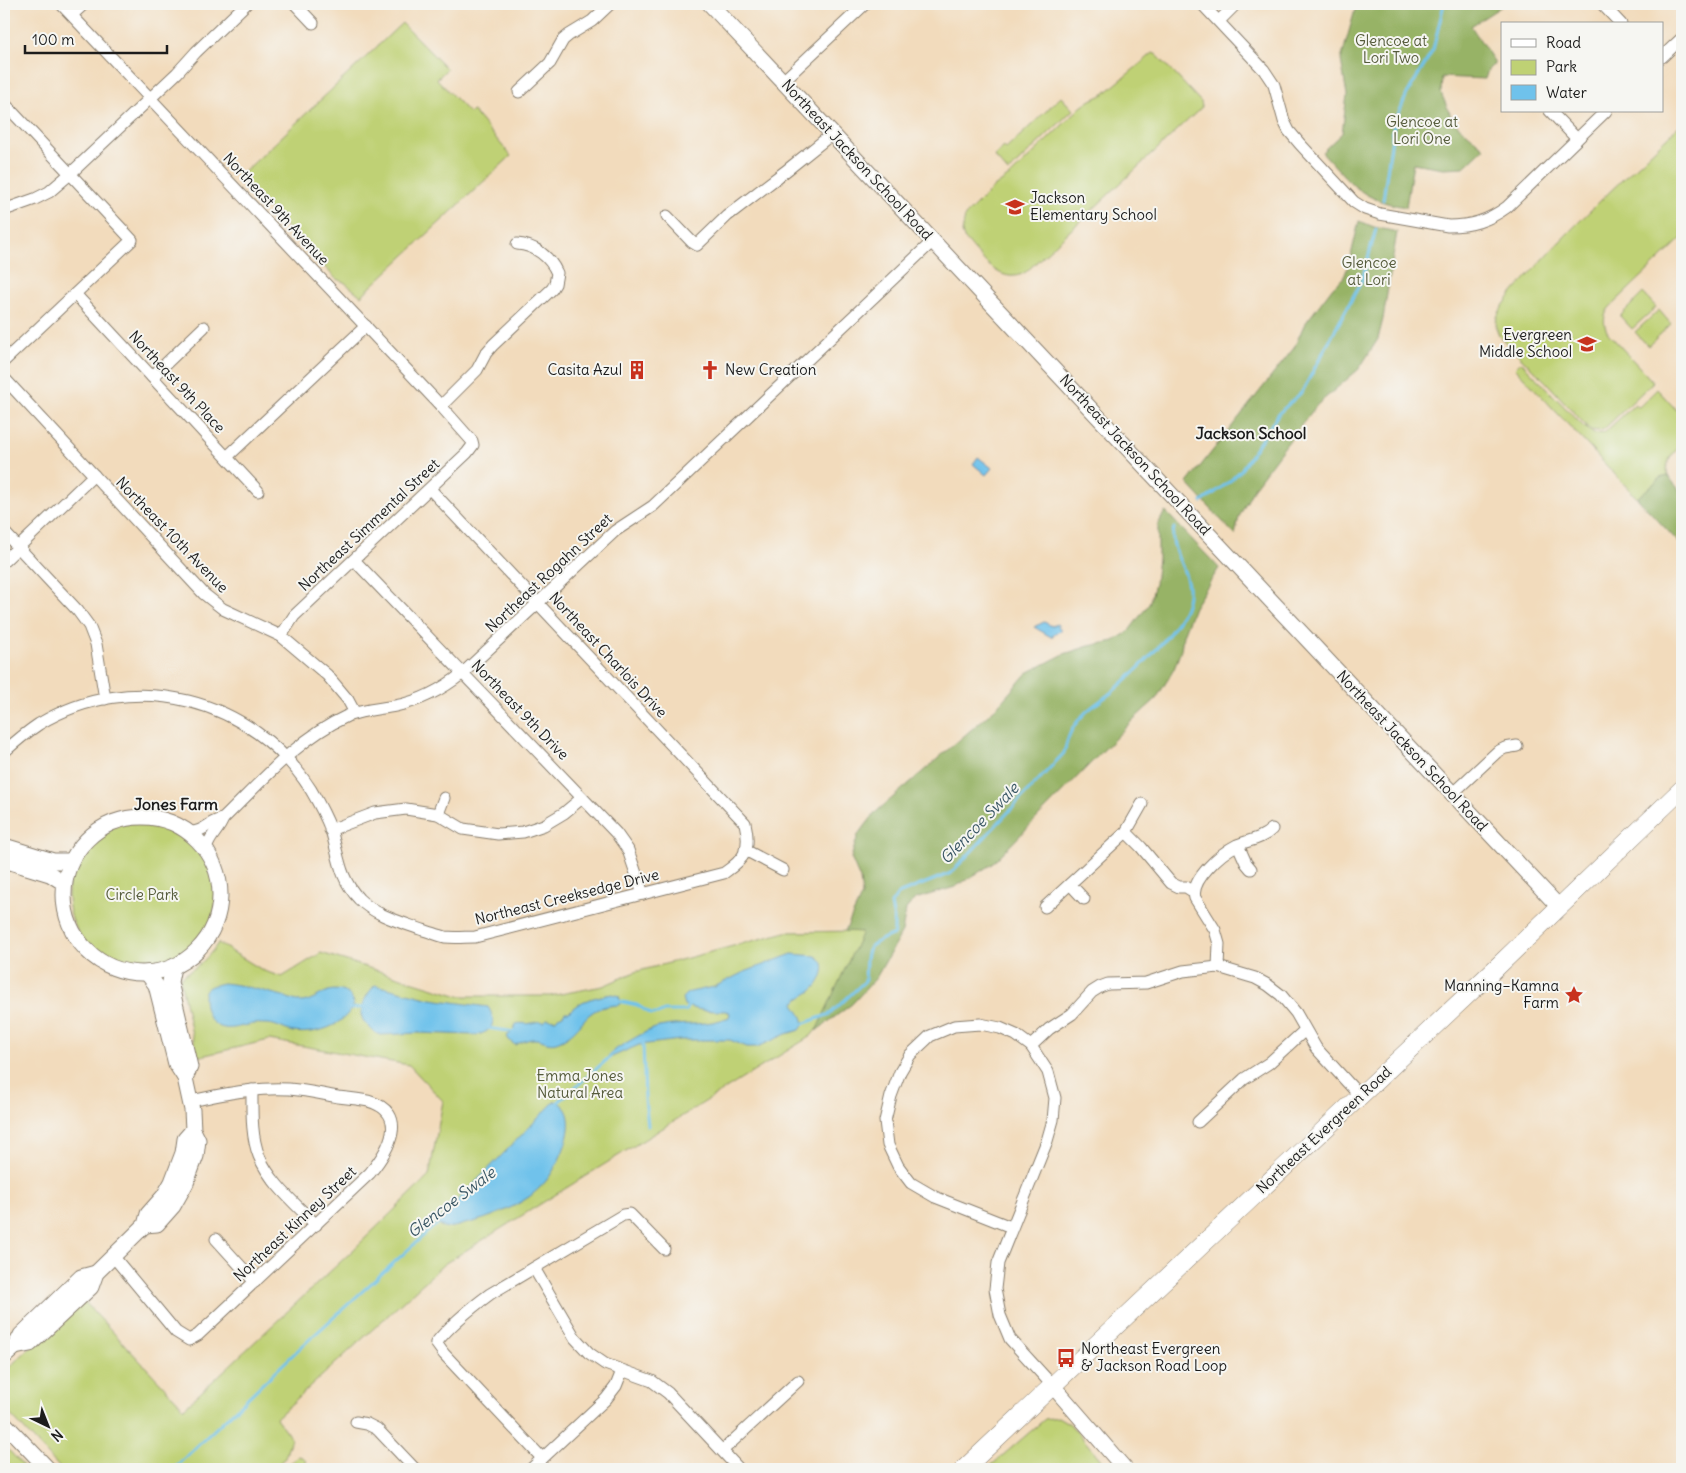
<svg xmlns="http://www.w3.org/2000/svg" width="1686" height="1473" viewBox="0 0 1686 1473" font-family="Delius,sans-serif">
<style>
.green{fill:#bfd174;stroke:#6e7648}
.forest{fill:#97b366;stroke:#5a6841}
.water{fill:#6fc2eb;stroke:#466f84}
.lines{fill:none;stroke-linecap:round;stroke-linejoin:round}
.stream{stroke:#6fc2eb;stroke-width:3}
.street-casing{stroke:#877c6c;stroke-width:13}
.secondary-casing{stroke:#877c6c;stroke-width:17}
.primary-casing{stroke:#877c6c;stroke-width:19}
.street{stroke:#fff;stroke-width:11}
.secondary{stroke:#fff;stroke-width:15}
.primary{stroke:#fff;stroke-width:18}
.labels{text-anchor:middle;stroke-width:4;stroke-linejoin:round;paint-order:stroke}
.park-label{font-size:15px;fill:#555b3b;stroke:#f6f6f2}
.street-label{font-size:15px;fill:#1c1c1c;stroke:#f6f6f2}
.poi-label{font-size:15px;fill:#1c1c1c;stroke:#f6f6f2;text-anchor:start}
.neighbourhood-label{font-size:16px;font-weight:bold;fill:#1c1c1c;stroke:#f6f6f2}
.water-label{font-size:16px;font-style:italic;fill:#395664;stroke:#f6f6f2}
</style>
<rect width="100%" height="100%" fill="#f6f6f2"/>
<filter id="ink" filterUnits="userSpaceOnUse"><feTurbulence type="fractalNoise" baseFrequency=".02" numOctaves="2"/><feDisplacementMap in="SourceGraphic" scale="10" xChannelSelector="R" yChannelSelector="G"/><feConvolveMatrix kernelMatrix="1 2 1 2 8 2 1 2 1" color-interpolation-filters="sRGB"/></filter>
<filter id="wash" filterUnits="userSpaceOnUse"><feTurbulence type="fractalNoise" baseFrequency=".0096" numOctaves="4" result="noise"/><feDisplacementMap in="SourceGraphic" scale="20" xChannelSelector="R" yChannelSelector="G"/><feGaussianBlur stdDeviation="1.12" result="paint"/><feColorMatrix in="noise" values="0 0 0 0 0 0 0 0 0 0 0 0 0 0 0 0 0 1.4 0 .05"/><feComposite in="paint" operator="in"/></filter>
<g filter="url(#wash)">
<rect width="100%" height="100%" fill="#f2dbbc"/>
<!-- green -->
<g class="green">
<polygon points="402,23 447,69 437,79 469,113 473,111 511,156 361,296 344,282 336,279 239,177"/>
<path d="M1153 53 1157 55 1201 102 1202 107 1026 272C1000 288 979 254 964 238L962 233 965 216 994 187 1012 174 1081 107 1091 100 1104 94Z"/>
<polygon points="1061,97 1073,110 1008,172 994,156 1004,147 1006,149"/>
<path d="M1682 123V238L1609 308C1603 316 1603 325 1608 333L1653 382 1604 429 1599 431 1590 430 1547 383 1502 339C1495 331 1494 320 1500 311 1509 295 1524 281 1536 267 1582 216 1633 170 1682 123Z"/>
<polygon points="1643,293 1656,307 1632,329 1620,316"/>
<polygon points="1659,310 1671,324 1648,346 1635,332"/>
<path d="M1521 362 1583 426 1594 434 1604 433 1635 404 1639 407 1657 389 1682 416V444C1673 454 1664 461 1668 476L1660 478 1637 498 1515 368Z"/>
<circle cx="142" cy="895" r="74"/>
<path d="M863 931 819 1026 811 1036 444 1264 276 1418 291 1438 285 1458 272 1469H61L4 1408V1372L82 1299 184 1408 351 1252 429 1176 443 1101 409 1065 269 1040 197 1057 180 979C183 974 188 973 193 969 203 962 211 954 218 943L264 971 282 977 321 953 459 996H550L603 986 635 972 786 932Z"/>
<polygon points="1058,1417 1070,1424 1109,1469 987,1469 1045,1419"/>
<polygon points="4,1445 26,1469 14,1469 4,1459"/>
<polygon points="298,1456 302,1457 307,1462 299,1469 284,1469"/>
</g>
<!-- forest -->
<g class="forest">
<path d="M1349 4H1500L1502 6 1471 26 1495 63 1488 70 1485 79 1442 77 1441 93 1453 121 1484 148 1464 167 1443 168 1413 163 1406 207C1360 200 1352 184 1322 152L1342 133 1347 95 1341 60 1355 10Z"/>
<polygon points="1359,221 1374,227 1397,232 1383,319 1378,339 1359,369 1317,405 1282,450 1255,486 1239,517 1235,535 1187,483 1294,348 1304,325 1333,287 1344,277 1349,264"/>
<polygon points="1668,476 1682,493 1682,546 1637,498 1660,478"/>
<polygon points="1165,511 1219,568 1194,607 1183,635 1181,650 1174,669 1156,699 1135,718 992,864 955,887 915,899 906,909 902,932 876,978 852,1004 816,1031 862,932 845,931 862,895 860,879 851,858 858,835 876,812 995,709 1027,673 1064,654 1089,646 1114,641 1128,632 1149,604 1155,584 1158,558 1158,525"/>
</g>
<!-- water -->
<g class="water">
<polygon points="978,457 992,468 986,475 973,464"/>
<polygon points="1044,622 1052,626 1057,624 1061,630 1051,637 1034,627"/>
<path d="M792 954 816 956C818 958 820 959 822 961 827 970 819 986 811 991 805 996 799 997 794 1003 797 1013 809 1019 800 1030L786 1034 758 1047H747L730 1040H680L639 1045 607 1059C610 1052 618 1048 624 1044 635 1038 647 1030 659 1027 682 1022 707 1027 729 1017L730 1013 726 1011C712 1011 697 1011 684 1005L682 998 686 994 690 992 714 987 742 973Z"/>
<path d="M223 983C244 985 263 991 283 996 288 998 295 1001 301 1002 309 1002 319 995 326 992 336 987 357 992 352 1007 351 1012 342 1020 337 1023 326 1031 306 1034 293 1032 284 1030 276 1024 267 1024 261 1024 254 1023 248 1025 236 1027 226 1032 215 1024 207 1018 204 1006 204 997 203 986 215 985 223 983Z"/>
<path d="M375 985 431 999 488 1007C498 1022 492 1033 475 1035L418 1033 381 1035C375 1034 372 1030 368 1026 354 1015 365 996 375 985Z"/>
<path d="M612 994 619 996 621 1003 620 1005C580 1006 587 1029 559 1041 548 1046 542 1038 533 1039 527 1039 520 1043 515 1045L509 1040 507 1036 513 1031 516 1024C522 1022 526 1025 532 1023 536 1022 538 1021 544 1022L547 1019 556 1020 558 1017 563 1015 565 1012H569C579 1000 596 997 612 994Z"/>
<path d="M555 1101C586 1112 559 1165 546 1181 541 1187 534 1193 529 1197 511 1209 490 1218 469 1223 459 1225 450 1230 440 1226L438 1221 446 1212Z"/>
</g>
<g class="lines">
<!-- stream -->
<g class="stream">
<polyline points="1383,200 1394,124 1407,94 1433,50 1444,4"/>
<polyline points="1202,502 1229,482 1241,470 1279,413 1302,392 1362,280 1376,229"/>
<polyline points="618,1001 637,1005 651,1014 658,1014 664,1011 685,1011 689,1004"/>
<polyline points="349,1009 365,1007"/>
<path d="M802 1024 830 1014 865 981C867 948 862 947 894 934V919L891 904 898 894 951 873 1064 753C1066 745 1068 735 1073 728 1083 711 1097 704 1112 692 1136 672 1169 640 1183 612 1201 576 1166 555 1174 528"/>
<polyline points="487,1028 516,1032"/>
<polyline points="643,1044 645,1098 648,1126"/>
<polyline points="556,1104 610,1057"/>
<polyline points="173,1469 300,1348 432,1228 441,1222"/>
</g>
</g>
</g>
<g filter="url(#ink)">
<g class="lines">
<!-- street casing -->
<g class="street-casing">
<g id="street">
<polyline points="61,4 441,406 472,441 473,445 467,453 294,616 281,636"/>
<polyline points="295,4 313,23"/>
<path d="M1202 4 1264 70 1274 85 1284 121 1289 131 1300 144 1354 202 1365 209 1380 214 1448 226C1471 226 1488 221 1507 207L1606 111"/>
<polyline points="1602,4 1621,24"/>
<polyline points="72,15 84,4"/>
<polyline points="1219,21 1236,4"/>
<polyline points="1662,57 1682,38"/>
<polyline points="783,81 865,4"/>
<polyline points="519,92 550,63 563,40 569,35 592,21 610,4"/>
<polyline points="4,103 132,240 4,361"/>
<polyline points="1550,111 1577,139"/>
<polyline points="4,210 35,199 49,192 70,174 177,73 196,52 246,4"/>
<polyline points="667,216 692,242 697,245 727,216 787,170 832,134"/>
<polyline points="75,294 258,491"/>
<polyline points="152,377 204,327"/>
<polyline points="4,378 204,594 223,609 281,636 327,675 348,700 355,713"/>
<path d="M441 406 477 370 486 353 493 345 552 289 555 284 557 273C550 257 535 245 517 244"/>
<polyline points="227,457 366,326"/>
<polyline points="4,532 78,611 89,626 96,644 105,699"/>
<polyline points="354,560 616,833 628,850 643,894"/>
<polyline points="4,561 94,475"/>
<path d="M4 752C15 742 27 732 39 724 133 667 253 698 311 790 318 802 326 817 331 830 339 856 339 878 359 899 376 916 401 922 423 930 430 932 438 935 445 937 455 938 465 937 475 937L724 873C746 858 751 849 745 823L430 489"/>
<polyline points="1453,793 1497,752 1505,748 1517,746"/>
<polyline points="438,814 444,798"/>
<polyline points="330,830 375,813 406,809 438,814 463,829 498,834 523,832 544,825 564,813 582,798"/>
<path d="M189 832C206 832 208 821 223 819"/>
<polyline points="1126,832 1141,847 1171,883 1179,887 1186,887 1194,892"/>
<polyline points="1238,845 1246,863 1251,869"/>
<path d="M206 849C209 837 219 830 223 819 261 782 297 739 347 716 362 710 379 709 395 706 421 701 443 689 463 673L615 531 653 506 933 241"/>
<polyline points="745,850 783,870"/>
<polyline points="1070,884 1084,899"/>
<polyline points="1045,907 1126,832 1142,804"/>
<path d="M1218 967 1219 944 1215 930 1195 898C1190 880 1221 853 1237 845 1249 840 1262 839 1272 829"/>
<polyline points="1031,1046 1049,1029 1072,1014 1092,992 1100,987 1108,984 1146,983 1183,971 1218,967 1255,978 1268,985 1281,995 1296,1013 1316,1048 1360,1096"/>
<path d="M252 1090C252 1111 251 1136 259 1156 270 1183 296 1204 316 1225"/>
<polyline points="1198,1122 1244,1079 1269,1063 1305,1030"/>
<polyline points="1011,1227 935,1197 911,1183 898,1166 888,1145 885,1121 891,1096 900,1072 910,1055 930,1036 954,1026 980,1024 1000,1028 1016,1035 1031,1046 1048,1072 1055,1098 1053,1120 1047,1141 998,1263 995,1289 1000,1315 1010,1339 1053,1386"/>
<polyline points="216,1239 255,1282"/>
<path d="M113 1256 176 1332 189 1340 198 1335 370 1173C388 1151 411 1113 368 1101 359 1099 348 1098 338 1097 322 1094 305 1090 289 1089 256 1087 223 1094 191 1101"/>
<polyline points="534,1268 575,1338 589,1353 605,1364 652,1381 668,1393 739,1469"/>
<polyline points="356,1422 367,1424 377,1429 415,1469"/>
<polyline points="723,1450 798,1381"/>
<path d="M542 1458 444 1354 436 1343C451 1324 471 1308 490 1294L623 1215 630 1214 664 1249"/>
<polyline points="531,1469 606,1399 616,1386 622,1371"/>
</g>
</g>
<!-- secondary casing -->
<g class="secondary-casing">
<g id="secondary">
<polyline points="710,4 1559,907"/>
<circle cx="142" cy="895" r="78"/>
<polyline points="4,846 53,861 71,861"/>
<polyline points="4,860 50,874 64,883"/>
<polyline points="173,967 170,982 190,1067 185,1078"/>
<polyline points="145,1225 157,1224 173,1206 186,1183 196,1156 198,1140 193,1130 192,1110 185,1078 176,1064 156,985 147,973"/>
<polyline points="15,1347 30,1344 74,1303 91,1287 96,1273 145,1225 148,1214 164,1196 172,1182 183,1153 185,1139 193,1130"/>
<polyline points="4,1357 15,1347 21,1335 81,1277 96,1273"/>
<polyline points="1053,1386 1125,1469"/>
<polyline points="4,1423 48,1469"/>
</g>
</g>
<!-- primary casing -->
<g class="primary-casing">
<polyline id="primary" points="964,1469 1497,967 1682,789"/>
</g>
<!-- street -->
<use href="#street" class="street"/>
<!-- secondary -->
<use href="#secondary" class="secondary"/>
<!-- primary -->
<use href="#primary" class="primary"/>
</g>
</g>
<!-- icons -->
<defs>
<g id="school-bare" transform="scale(1.5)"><path d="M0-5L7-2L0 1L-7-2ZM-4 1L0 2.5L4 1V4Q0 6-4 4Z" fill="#c8321e" stroke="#f6f6f2" stroke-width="2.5" paint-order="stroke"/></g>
<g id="building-bare" transform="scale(1.5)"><path d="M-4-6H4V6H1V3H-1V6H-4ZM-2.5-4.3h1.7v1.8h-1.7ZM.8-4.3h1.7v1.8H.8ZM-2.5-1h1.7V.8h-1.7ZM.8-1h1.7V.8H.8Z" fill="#c8321e" stroke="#f6f6f2" stroke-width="2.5" paint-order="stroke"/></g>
<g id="church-bare" transform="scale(1.5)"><path d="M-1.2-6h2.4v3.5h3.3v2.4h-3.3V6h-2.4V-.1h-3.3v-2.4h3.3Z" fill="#c8321e" stroke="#f6f6f2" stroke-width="2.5" paint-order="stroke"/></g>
<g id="sight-bare" transform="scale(1.5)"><path d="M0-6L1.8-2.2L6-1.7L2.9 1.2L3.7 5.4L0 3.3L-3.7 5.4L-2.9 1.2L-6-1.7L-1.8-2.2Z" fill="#c8321e" stroke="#f6f6f2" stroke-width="2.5" paint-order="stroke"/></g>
<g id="bus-bare" transform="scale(1.5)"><path d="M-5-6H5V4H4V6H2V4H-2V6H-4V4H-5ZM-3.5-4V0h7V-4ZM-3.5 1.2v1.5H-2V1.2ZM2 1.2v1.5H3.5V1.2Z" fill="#c8321e" stroke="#f6f6f2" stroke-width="2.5" paint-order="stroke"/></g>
</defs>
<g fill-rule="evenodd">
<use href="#school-bare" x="1015" y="207"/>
<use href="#school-bare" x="1587" y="344"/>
<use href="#building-bare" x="637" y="370"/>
<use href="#church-bare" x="710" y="370"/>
<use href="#sight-bare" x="1574" y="995"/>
<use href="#bus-bare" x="1066" y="1358"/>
</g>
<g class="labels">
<!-- park labels -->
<g class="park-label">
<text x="1391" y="46">Glencoe at<tspan x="1391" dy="17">Lori Two</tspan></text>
<text x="1422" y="127">Glencoe at<tspan x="1422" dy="17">Lori One</tspan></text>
<text x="1369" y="268">Glencoe<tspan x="1369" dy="17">at Lori</tspan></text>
<text x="142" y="900">Circle Park</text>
<text x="580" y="1081">Emma Jones<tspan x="580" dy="17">Natural Area</tspan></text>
</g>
<!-- street labels -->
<g class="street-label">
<text transform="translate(857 160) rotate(47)" y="5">Northeast Jackson School Road</text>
<text transform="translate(276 209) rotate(47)" y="5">Northeast 9th Avenue</text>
<text transform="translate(177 382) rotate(47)" y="5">Northeast 9th Place</text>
<text transform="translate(1135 455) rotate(47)" y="5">Northeast Jackson School Road</text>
<text transform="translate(369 525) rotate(-43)" y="5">Northeast Simmental Street</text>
<text transform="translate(172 535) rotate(46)" y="5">Northeast 10th Avenue</text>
<text transform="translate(549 573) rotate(-43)" y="5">Northeast Rogahn Street</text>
<text transform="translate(608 655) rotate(47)" y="5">Northeast Charlois Drive</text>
<text transform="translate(520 710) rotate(46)" y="5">Northeast 9th Drive</text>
<text transform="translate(1412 751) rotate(47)" y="5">Northeast Jackson School Road</text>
<text transform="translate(567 897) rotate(-14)" y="5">Northeast Creeksedge Drive</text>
<text transform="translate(1324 1130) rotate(-43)" y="5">Northeast Evergreen Road</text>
<text transform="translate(295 1224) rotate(-43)" y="5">Northeast Kinney Street</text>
</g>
<!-- poi labels -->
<g class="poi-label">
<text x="1030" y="203">Jackson<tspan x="1030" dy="17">Elementary School</tspan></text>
<text x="1572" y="340" text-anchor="end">Evergreen<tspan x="1572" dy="17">Middle School</tspan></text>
<text x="622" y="375" text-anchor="end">Casita Azul</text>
<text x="725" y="375">New Creation</text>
<text x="1559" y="991" text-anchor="end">Manning–Kamna<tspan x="1559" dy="17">Farm</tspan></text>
<text x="1081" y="1354">Northeast Evergreen<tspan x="1081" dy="17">&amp; Jackson Road Loop</tspan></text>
</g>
<!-- neighbourhood labels -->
<g class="neighbourhood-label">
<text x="1251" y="439">Jackson School</text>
<text x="176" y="810">Jones Farm</text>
</g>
<!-- water labels -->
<g class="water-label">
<text transform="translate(979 823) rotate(-46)" y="6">Glencoe Swale</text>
<text transform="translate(451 1202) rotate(-37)" y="6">Glencoe Swale</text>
</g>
</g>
<!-- margin -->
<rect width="1686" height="1473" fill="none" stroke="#f6f6f2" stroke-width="20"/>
<!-- legend -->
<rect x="1501" y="22" width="162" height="90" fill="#f6f6f2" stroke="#9f9f9c"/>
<rect x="1511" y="39" width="25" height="8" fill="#ffffff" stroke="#9f9f9c"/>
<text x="1546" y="48" font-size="15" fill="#1c1c1c">Road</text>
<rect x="1511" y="60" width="25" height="15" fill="#bfd174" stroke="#9f9f9c"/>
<text x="1546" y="72" font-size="15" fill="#1c1c1c">Park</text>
<rect x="1511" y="85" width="25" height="15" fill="#6fc2eb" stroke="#9f9f9c"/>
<text x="1546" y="98" font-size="15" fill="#1c1c1c">Water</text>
<!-- north arrow -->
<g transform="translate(48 1426) rotate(137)" stroke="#f6f6f2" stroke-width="4" paint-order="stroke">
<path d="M0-4L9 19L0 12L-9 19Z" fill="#1c1c1c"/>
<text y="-8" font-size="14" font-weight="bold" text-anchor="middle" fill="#1c1c1c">N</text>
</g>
<!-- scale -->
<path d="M25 45v8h142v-8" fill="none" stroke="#1c1c1c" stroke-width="2.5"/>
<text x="32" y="45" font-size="15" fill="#1c1c1c" stroke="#f6f6f2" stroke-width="4" paint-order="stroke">100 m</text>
</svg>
